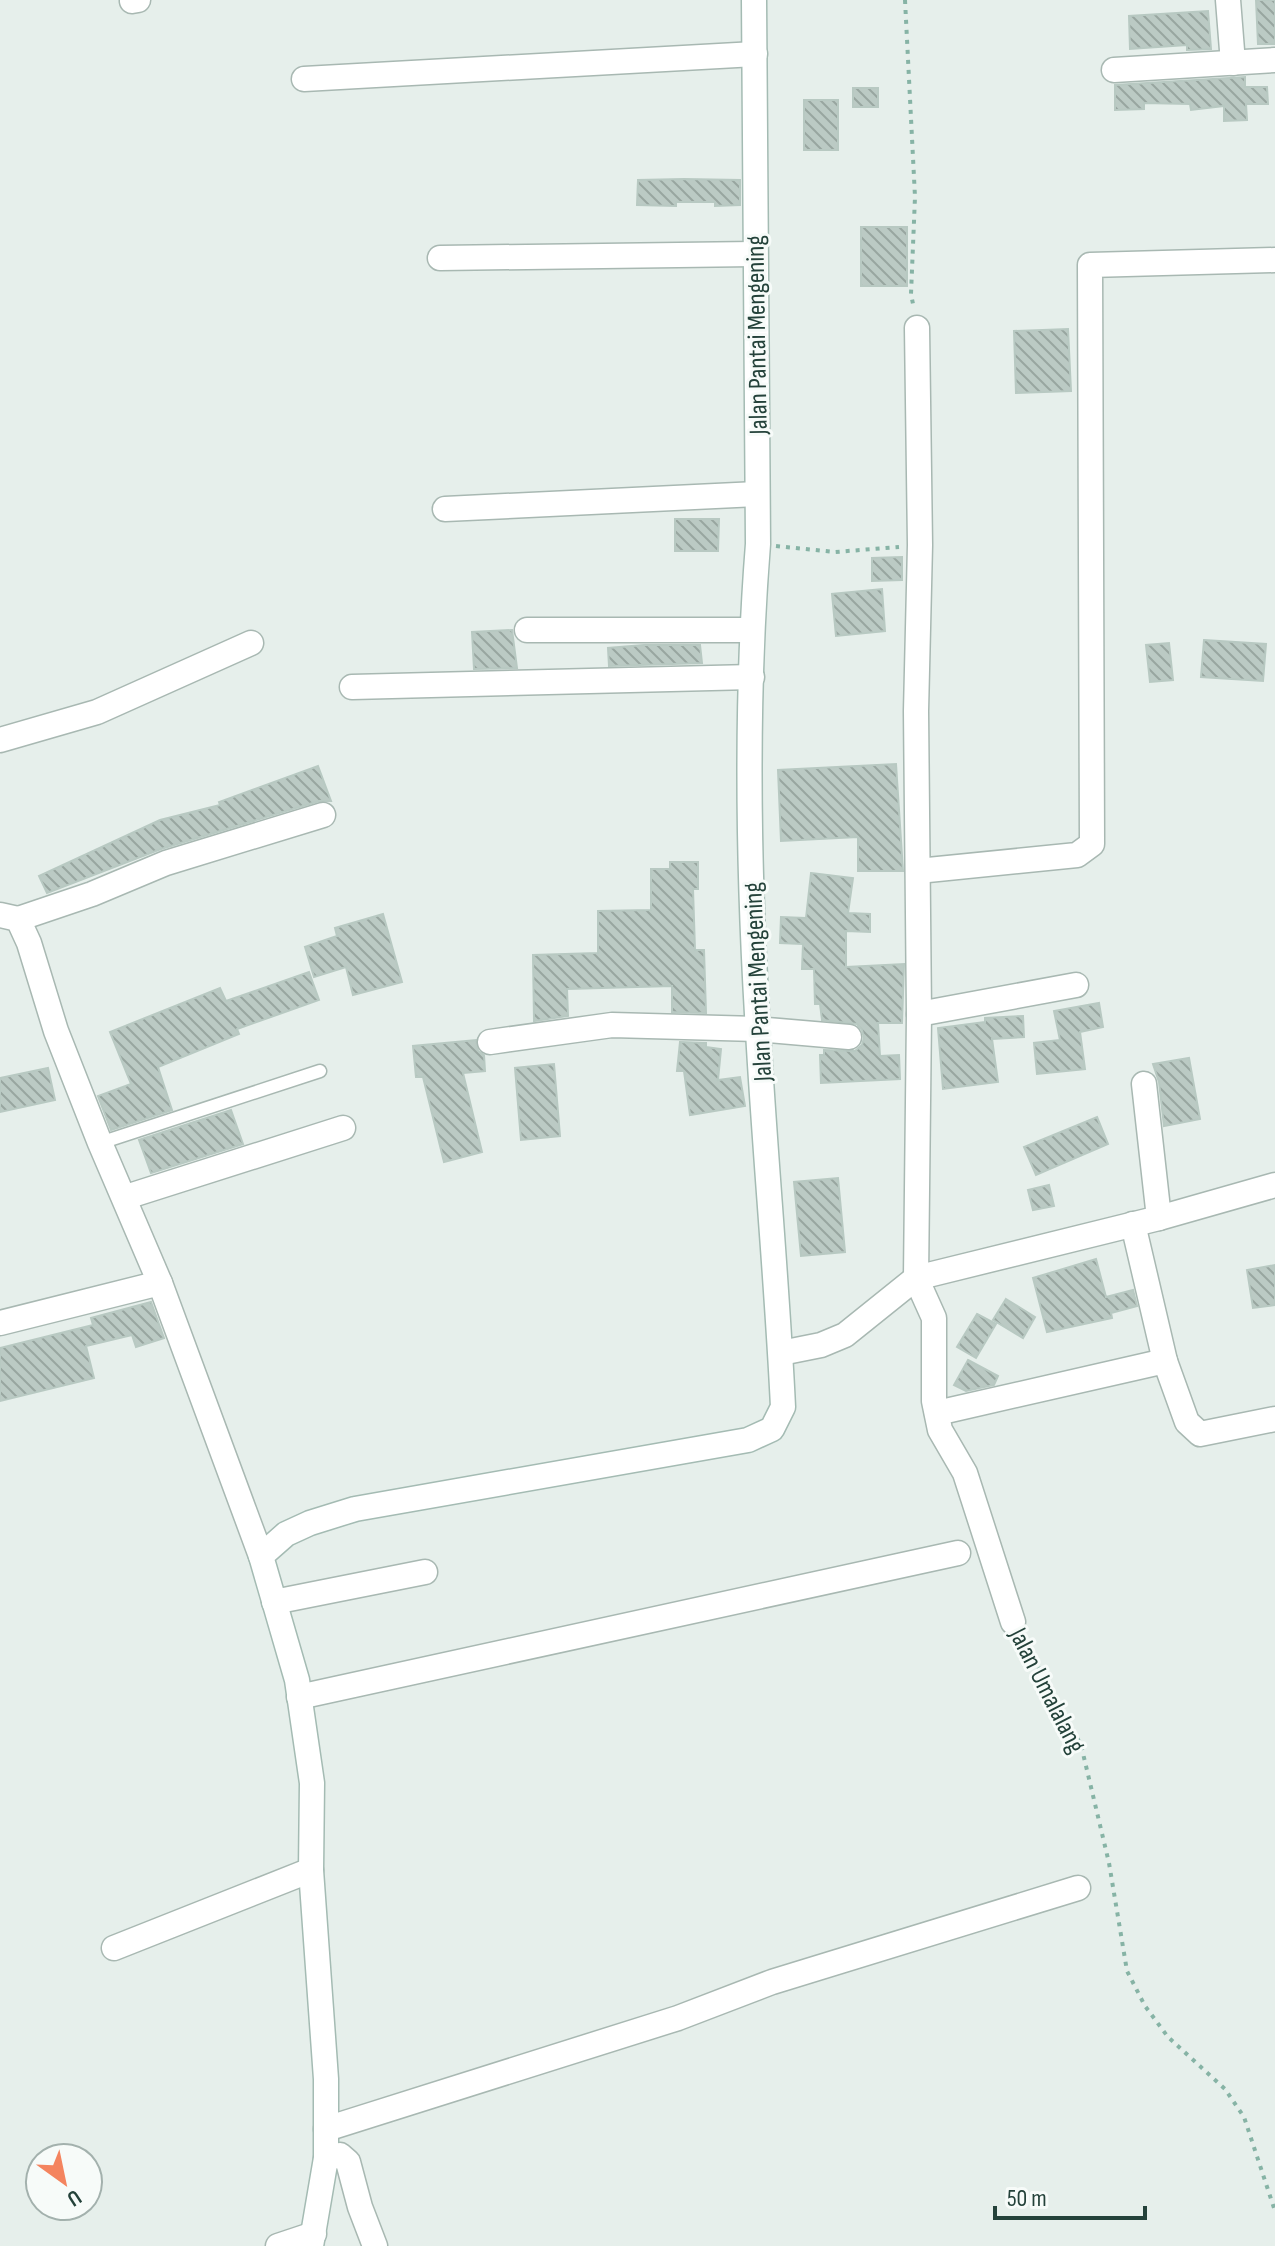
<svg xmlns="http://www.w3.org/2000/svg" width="1275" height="2246" viewBox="0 0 1275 2246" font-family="'Sofia Sans Condensed',sans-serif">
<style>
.building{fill:url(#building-back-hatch);stroke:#b8c9c2;stroke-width:2}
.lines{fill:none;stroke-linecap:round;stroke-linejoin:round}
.lane-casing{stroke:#a8b8b2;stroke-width:15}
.street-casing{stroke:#a8b8b2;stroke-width:27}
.secondary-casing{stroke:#a4bbb3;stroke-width:27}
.path{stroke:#86b3a5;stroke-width:4;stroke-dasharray:4 6;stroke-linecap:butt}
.lane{stroke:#fff;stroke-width:12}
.street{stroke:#fff;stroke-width:24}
.secondary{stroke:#fff;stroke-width:24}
.labels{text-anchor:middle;stroke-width:6;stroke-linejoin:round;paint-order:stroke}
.street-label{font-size:26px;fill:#24423a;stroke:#f7fbf9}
</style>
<defs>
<pattern id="building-back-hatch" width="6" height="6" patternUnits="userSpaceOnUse" patternTransform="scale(2)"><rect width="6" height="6" fill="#bbcac4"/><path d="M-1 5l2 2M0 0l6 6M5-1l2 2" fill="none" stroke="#98a6a0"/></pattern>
</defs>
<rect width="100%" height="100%" fill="#e6efeb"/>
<!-- building -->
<g class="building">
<polygon points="1256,0 1275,0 1275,44 1258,44"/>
<polygon points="1208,11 1211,49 1187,50 1187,45 1130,49 1129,16"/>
<polygon points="1245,77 1245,87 1267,87 1268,104 1246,104 1247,120 1224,121 1224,106 1191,110 1190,104 1144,103 1144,109 1115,110 1115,85"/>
<rect x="853" y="88" width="25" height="19"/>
<rect x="804" y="100" width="34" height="50"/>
<polygon points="684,179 740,180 740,205 715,206 715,202 676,202 676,206 637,205 638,180"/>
<rect x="861" y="227" width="46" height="59"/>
<polygon points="1068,329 1071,391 1016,393 1014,331"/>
<polygon points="675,519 719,519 718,551 675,551"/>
<polygon points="902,557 902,580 872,581 872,558"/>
<polygon points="882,589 885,631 836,636 832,594"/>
<polygon points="512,630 517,668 474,669 472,632"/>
<polygon points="1204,640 1266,644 1263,681 1201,677"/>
<polygon points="1169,643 1173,680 1150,682 1146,645"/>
<polygon points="644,645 700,645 702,663 609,666 608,648"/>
<polygon points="896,764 903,871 858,871 858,837 781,841 778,770"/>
<polygon points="318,766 331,801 319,801 161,849 47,893 39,876 160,820 220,805 219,802"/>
<polygon points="670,862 698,862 698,889 693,889 695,950 704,950 706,1013 672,1012 672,986 567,989 568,1016 534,1021 533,955 598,953 598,911 651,910 651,869 670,869"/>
<polygon points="811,873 853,878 848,913 870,914 870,932 846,931 846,967 904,964 902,1023 878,1023 880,1056 899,1055 900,1079 821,1083 820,1055 824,1055 824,1050 855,1051 862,1045 864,1038 862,1030 857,1024 822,1020 820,1004 815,1004 814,969 802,969 803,944 780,943 781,917 806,918"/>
<polygon points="383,914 402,982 353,995 346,967 314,977 305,947 337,936 335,928"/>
<polygon points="309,972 319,1000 237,1029 239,1034 158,1067 172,1110 111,1130 98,1096 131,1084 110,1032 220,988 226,1001"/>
<polygon points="1099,1003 1103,1027 1080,1032 1085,1069 1037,1074 1034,1043 1060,1040 1054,1011"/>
<polygon points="1023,1016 1024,1037 992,1039 998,1082 943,1089 938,1028 985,1022 985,1018"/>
<polygon points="476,1040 478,1051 484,1055 485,1071 463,1073 482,1152 444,1162 423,1077 416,1077 413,1046"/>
<polygon points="680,1042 706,1043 706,1047 721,1049 718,1080 740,1077 745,1106 690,1115 684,1071 677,1071"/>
<polygon points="1189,1058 1200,1119 1164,1126 1159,1082 1153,1064"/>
<polygon points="554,1064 560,1136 521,1140 515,1068"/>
<polygon points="48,1068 55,1100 0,1112 0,1078"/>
<polygon points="231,1110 243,1144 151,1173 139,1140"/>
<polygon points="1097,1117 1108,1144 1036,1175 1024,1147"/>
<polygon points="838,1178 845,1252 801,1256 794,1182"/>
<polygon points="1049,1185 1054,1206 1033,1210 1028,1190"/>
<polygon points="1096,1259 1106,1297 1133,1290 1137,1306 1111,1313 1112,1318 1047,1332 1033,1278"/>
<polygon points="1275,1265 1275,1305 1253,1308 1247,1270"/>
<polygon points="1006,1299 1035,1317 1023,1338 993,1320"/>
<polygon points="151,1302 164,1338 136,1347 132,1335 86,1346 94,1378 0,1401 0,1348 93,1325 91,1318"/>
<polygon points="977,1314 996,1324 976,1358 957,1347"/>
<polygon points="968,1360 998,1376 994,1385 966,1391 954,1385"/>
</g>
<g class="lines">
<!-- lane casing -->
<g class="lane-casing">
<polyline id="lane" points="100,1143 320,1071"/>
</g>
<!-- street casing -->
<g class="street-casing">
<g id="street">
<polyline points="1228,0 1233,63"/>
<polyline points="132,1 138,0"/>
<polyline points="1114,70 1275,60"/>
<polyline points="304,79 755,54"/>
<polyline points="440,258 754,254"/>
<polyline points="917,328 920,545 916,711 919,1014 916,1278 934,1318 934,1401 940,1430 965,1473 1013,1622"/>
<polyline points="445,509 757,494"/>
<polyline points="527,630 751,630"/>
<polyline points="352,687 752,677"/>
<polyline points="0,740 97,712 251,643"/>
<polyline points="918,871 1077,855 1092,844 1090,265 1275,260"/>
<polyline points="0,915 18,919 29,943 56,1031 100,1143 160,1283 261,1556"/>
<polyline points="18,919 92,894 166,863 323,815"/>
<polyline points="919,1014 1076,985"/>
<polyline points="490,1042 612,1025 757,1029 849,1037"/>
<polyline points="1144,1084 1159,1218"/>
<polyline points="126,1197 343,1128"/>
<polyline points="1133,1224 1165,1361 1187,1422 1200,1434 1275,1419"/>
<polyline points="0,1323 160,1283"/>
<polyline points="781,1353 821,1345 845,1335 916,1278 1159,1218 1275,1185"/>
<polyline points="937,1413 1165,1361"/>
<polyline points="274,1602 425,1572"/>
<polyline points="299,1697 958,1553"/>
<polyline points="114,1948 311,1870"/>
<polyline points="326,2129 678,2018 772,1982 1078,1888"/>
<polyline points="326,2158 340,2155 348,2162 360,2207 375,2246"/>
<polyline points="278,2246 314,2234"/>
</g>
</g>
<!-- secondary casing -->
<g class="secondary-casing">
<path id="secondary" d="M311 2246 326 2158V2079L311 1870 312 1783 297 1680 261 1556 286 1534 310 1523 355 1509 748 1440 772 1429 783 1407C777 1281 765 1156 758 1031 748 869 745 706 758 544L754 0"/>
</g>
<!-- path -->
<g class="path">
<polyline points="905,0 915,197 911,294 914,309"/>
<polyline points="776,546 835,552 899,547"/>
<polyline points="1024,1641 1081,1745 1109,1863 1127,1971 1145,2006 1168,2037 1225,2089 1244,2117 1275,2211"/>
</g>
<!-- lane -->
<use href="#lane" class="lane"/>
<!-- street -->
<use href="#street" class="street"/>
<!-- secondary -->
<use href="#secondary" class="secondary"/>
</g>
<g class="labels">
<!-- street labels -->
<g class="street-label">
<text transform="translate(756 335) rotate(-91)" y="9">Jalan Pantai Mengening</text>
<text transform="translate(757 982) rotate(-93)" y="9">Jalan Pantai Mengening</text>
<text transform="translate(1048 1690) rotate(63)" y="9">Jalan Umalalang</text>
</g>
</g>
<!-- north arrow -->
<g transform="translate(64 2182) rotate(147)"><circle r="38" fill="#f7fbf9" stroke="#a3b1ad" stroke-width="2"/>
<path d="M0-6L14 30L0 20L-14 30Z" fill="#f4845f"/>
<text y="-12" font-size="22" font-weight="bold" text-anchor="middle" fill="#24423a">U</text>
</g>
<!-- scale -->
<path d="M995 2206v12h150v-12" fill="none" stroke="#24423a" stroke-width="4"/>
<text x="1007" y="2206" font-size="24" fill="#24423a" stroke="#f7fbf9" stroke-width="6" paint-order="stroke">50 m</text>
</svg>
